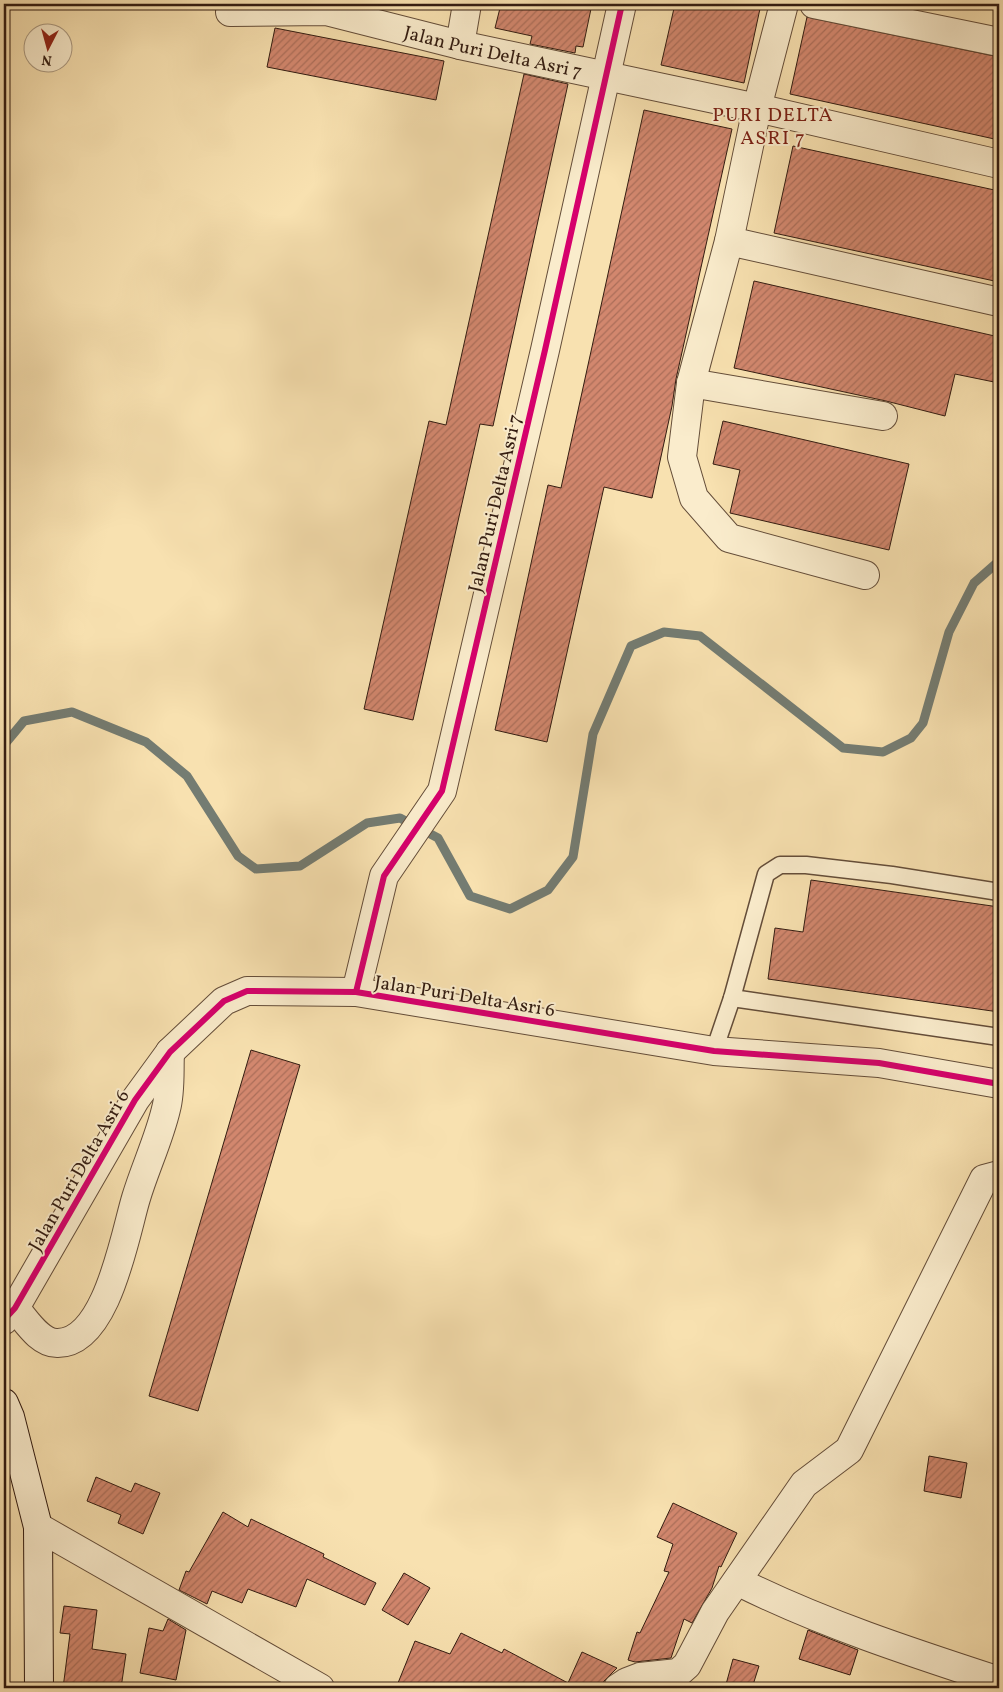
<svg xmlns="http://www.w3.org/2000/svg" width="1003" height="1692" viewBox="0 0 1003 1692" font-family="Vollkorn,serif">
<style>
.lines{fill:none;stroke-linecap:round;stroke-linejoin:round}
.stream{stroke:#747c72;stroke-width:9}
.building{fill:url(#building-hatch);stroke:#331c11}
.service-casing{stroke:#644d39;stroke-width:19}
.minor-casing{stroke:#644d39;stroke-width:30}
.secondary-casing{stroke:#331c11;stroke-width:30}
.service{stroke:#faeccc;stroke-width:16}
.minor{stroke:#faeccc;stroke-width:28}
.secondary{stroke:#faeccc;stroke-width:28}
.cycleway-casing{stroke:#faeccc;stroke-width:9}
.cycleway{stroke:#d6006c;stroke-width:6}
.labels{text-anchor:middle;stroke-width:4;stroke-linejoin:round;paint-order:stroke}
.street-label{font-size:19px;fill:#331c11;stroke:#faeccc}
.neighbourhood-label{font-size:20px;letter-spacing:1px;fill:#7a1f14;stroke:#faeccc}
</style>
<defs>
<pattern id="building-hatch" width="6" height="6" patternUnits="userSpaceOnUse" patternTransform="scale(1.25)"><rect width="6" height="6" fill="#d2876e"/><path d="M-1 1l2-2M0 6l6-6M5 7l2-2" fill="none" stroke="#ab6e59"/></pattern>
</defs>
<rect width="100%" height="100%" fill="#f8e1b0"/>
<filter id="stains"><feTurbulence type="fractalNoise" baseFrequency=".004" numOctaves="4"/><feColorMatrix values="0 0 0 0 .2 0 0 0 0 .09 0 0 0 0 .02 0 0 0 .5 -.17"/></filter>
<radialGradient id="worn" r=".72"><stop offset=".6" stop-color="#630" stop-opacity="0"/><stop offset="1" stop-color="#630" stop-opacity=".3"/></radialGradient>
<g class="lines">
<!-- stream -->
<polyline class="stream" points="4,745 24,721 72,712 146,742 187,776 238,856 256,869 300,866 367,823 400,818 438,838 470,896 510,909 548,890 573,857 593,734 631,646 664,632 700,636 843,748 883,752 911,738 923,723 949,632 974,583 999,561"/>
</g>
<!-- building -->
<g class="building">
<polygon points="501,4 592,4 583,47 576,46 575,53 530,44 532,36 495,28"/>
<polygon points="675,4 761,4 744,83 661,65"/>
<polygon points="807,17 999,57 999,140 790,94"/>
<polygon points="275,28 444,61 436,100 267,67"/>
<polygon points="524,74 568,84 493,426 480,424 413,720 364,709 429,421 446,425"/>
<polygon points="644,110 732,129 676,379 672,406 652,498 604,487 547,742 495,730 548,485 561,488"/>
<polygon points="793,146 999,191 999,282 774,233"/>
<polygon points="754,281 999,337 999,383 955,374 945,416 886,401 734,368"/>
<polygon points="723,421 909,464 889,550 730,513 740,470 713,464"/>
<polygon points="811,880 999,907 999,1012 768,979 775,928 803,932"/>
<polygon points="251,1050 300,1065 198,1411 149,1396"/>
<polygon points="929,1456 967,1463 961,1498 924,1491"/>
<polygon points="96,1477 131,1492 135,1483 160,1493 143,1534 118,1523 121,1515 87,1501"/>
<polygon points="673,1503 737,1533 721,1567 719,1566 712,1588 692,1623 684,1619 671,1658 635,1662 628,1660 637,1632 640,1633 669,1572 664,1571 673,1544 657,1537"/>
<polygon points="223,1512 248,1527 251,1519 324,1554 323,1557 376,1583 365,1605 307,1579 296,1607 248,1589 242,1603 212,1591 207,1604 179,1590 186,1571 189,1572"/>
<polygon points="404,1573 430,1588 408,1625 382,1610"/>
<polygon points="64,1606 97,1610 92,1649 126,1654 121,1688 63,1688 70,1634 60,1633"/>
<polygon points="168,1619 186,1630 176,1680 140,1673 149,1628 163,1631"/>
<polygon points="808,1630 858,1650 850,1675 799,1659"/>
<polygon points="461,1633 502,1653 504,1649 568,1683 582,1652 617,1668 604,1681 602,1688 411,1688 398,1683 415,1641 450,1654"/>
<polygon points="733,1659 759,1666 752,1688 725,1688"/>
</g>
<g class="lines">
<!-- service casing -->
<g class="service-casing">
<g id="service">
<polyline points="732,998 999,1037"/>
<polyline points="714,1051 732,998 766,874 780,865 806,865 892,875 999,892"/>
</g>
</g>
<!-- minor casing -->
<g class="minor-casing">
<g id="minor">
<polyline points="784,4 757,108 729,241 691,383 682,457 694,498 729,538 865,575"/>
<polyline points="814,4 999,42"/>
<path id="s1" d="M230 12 326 11 460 45 757 108 999 164"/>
<polyline points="460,45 467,4"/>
<polyline points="729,241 999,302"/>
<polyline points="691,383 883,416"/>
<polyline points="356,992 384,876 442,791 545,350 622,4"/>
<path d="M15 1308C26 1320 39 1343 57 1343 107 1344 125 1234 136 1198 145 1168 159 1139 166 1109 171 1091 169 1070 170 1052"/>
<polyline points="4,1320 15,1308 135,1100 170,1052 224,1001 247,991 356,992 714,1051 879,1063 999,1084"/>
<polyline points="38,1527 320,1688"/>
<path d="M737 1581C821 1623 910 1652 999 1681"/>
<polyline points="618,1688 627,1682 640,1677 678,1673 687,1665 715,1612 804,1484 849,1450 984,1179 999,1175"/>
</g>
</g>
<!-- secondary casing -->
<g class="secondary-casing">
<polyline id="secondary" points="4,1403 10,1417 38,1527 39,1688"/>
</g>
<!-- service -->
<use href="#service" class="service"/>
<!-- minor -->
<use href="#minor" class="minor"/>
<!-- secondary -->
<use href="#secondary" class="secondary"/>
<!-- cycleway casing -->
<g class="cycleway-casing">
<g id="cycleway">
<polyline points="356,992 384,876 442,791 545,350 622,4"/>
<polyline points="4,1320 15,1308 135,1100 170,1052 224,1001 247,991 356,992 714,1051 879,1063 999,1084"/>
</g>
</g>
<!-- cycleway -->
<use href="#cycleway" class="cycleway"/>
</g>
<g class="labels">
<!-- street labels -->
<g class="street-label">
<text dy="7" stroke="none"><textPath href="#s1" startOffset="268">Jalan Puri Delta Asri 7</textPath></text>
<text transform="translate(494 503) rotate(-77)" y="7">Jalan Puri Delta Asri 7</text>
<text transform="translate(465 995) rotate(9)" y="7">Jalan Puri Delta Asri 6</text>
<text transform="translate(78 1170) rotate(-60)" y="7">Jalan Puri Delta Asri 6</text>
</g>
<!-- neighbourhood labels -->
<g class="neighbourhood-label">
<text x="773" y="121">PURI DELTA<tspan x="773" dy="23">ASRI 7</tspan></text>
</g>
</g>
<!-- margin -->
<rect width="1003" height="1692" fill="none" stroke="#f8e1b0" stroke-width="20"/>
<rect x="5" y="5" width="993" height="1682" fill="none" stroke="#331c11" stroke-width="2.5"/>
<rect x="10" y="10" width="983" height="1672" fill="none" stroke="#331c11"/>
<!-- north arrow -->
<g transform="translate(48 48) rotate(186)"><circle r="24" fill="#faeccc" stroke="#aa9981"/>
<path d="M0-4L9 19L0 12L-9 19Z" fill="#8f2418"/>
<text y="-8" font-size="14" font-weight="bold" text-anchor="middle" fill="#331c11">N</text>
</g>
<rect width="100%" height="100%" filter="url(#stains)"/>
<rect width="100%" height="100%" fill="url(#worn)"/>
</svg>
